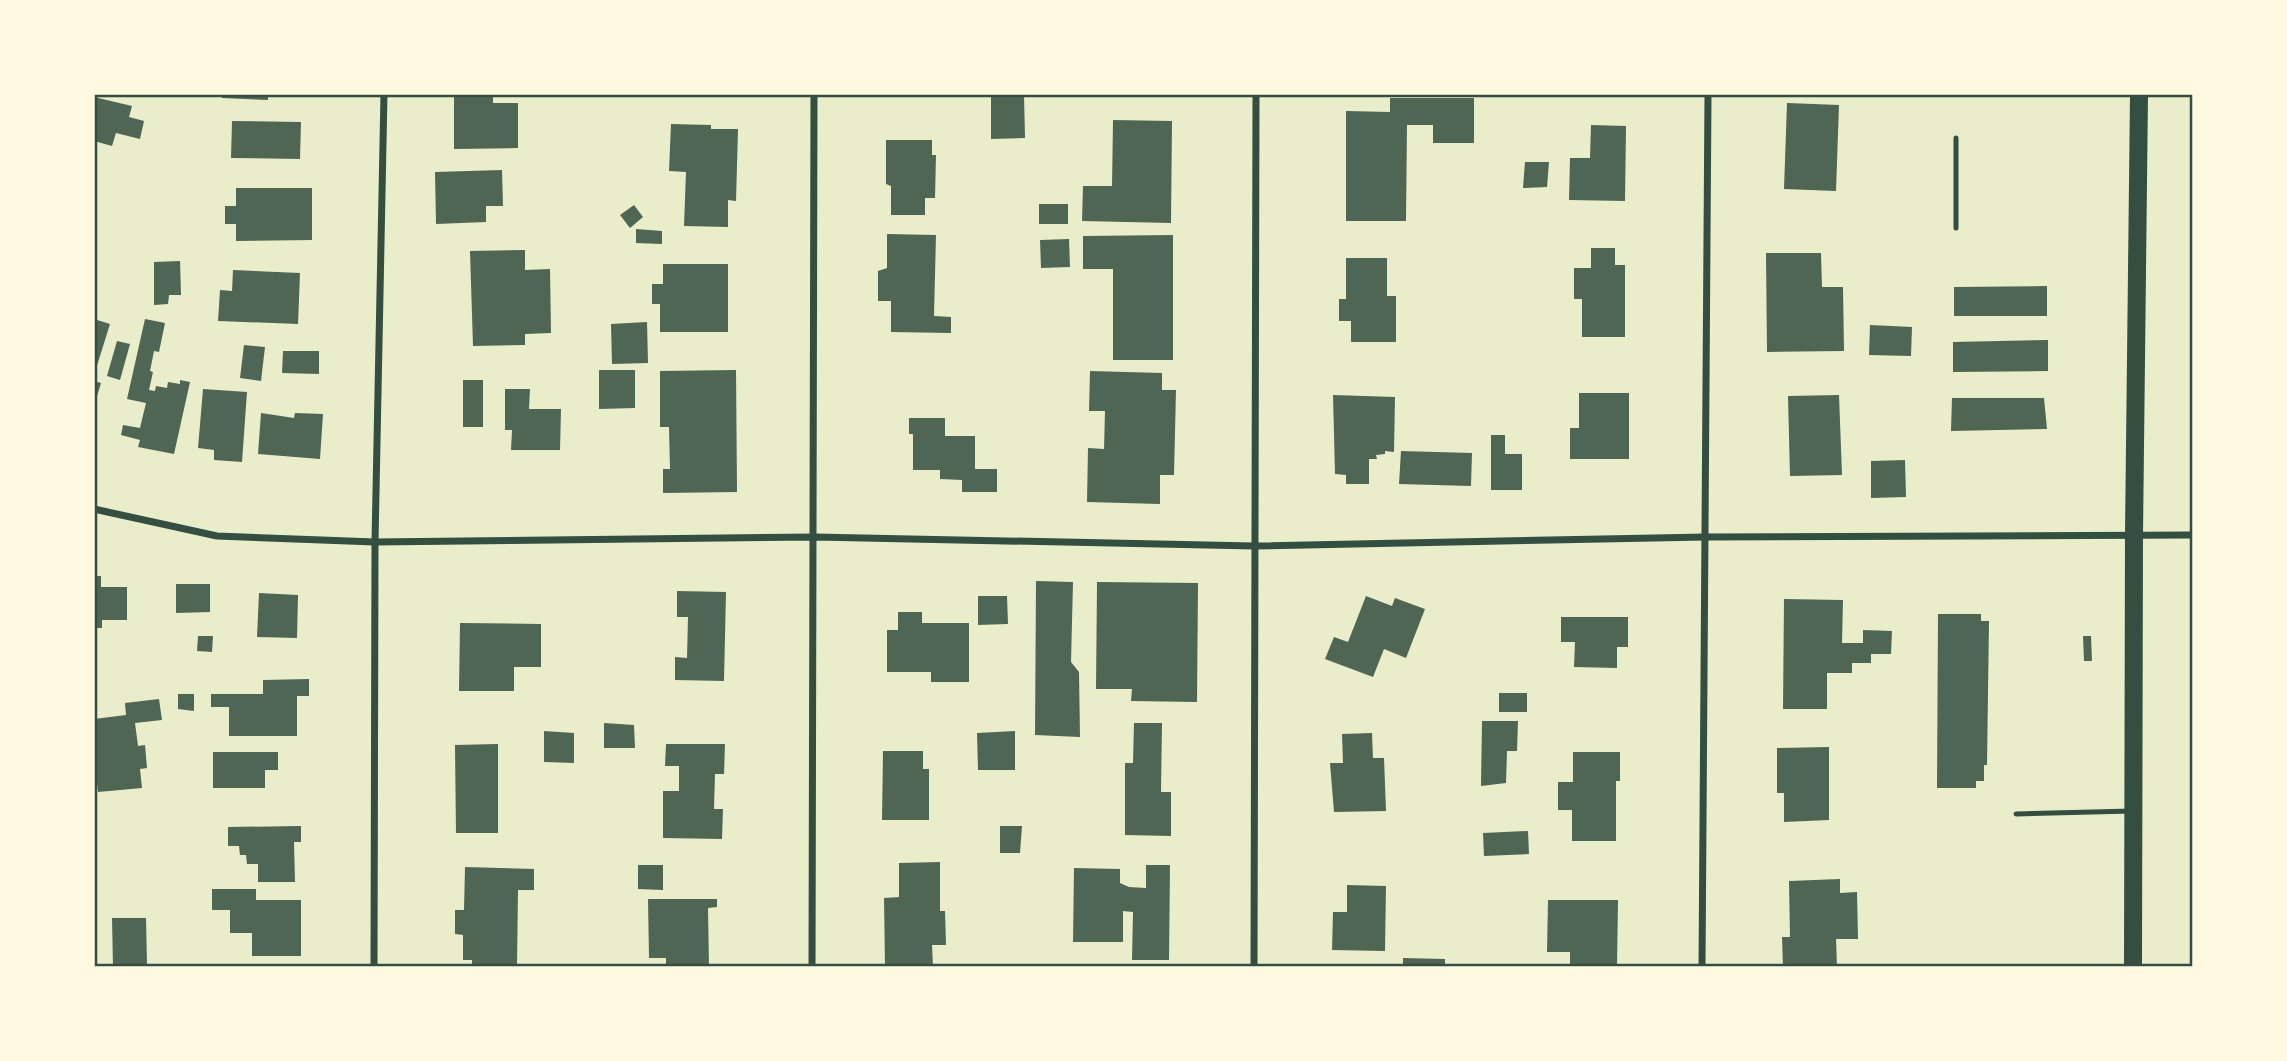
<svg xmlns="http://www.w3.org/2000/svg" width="2287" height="1061" viewBox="0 0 2287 1061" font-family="'Playfair Display',serif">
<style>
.building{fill:#4f6655}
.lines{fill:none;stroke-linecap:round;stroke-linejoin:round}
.service{stroke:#344e41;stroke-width:5}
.minor{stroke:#344e41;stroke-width:7}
.primary{stroke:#344e41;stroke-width:18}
.neatline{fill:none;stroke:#344e41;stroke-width:2.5}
</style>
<rect width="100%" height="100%" fill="#e9edc9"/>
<!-- building -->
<g class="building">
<polygon points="222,94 268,94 268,100 222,98"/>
<polygon points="454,94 493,94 493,103 518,103 518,148 454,149"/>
<polygon points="1024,95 1025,138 991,139 991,96"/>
<polygon points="94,97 132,106 129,117 144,121 140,139 116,133 112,146 94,141"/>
<polygon points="1390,98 1474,98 1474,143 1433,143 1433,125 1407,125 1406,221 1346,221 1346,111 1390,112"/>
<polygon points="1787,103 1839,105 1836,191 1784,189"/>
<polygon points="1113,120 1172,121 1171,223 1082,221 1083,186 1112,186"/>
<polygon points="232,121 301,122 300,159 231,158"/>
<polygon points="671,124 711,125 711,129 738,129 736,201 728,200 728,227 684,226 686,172 669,171"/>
<polygon points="1591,125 1626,126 1625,201 1569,200 1570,158 1590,158"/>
<polygon points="886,140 932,140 932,155 936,155 935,198 925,198 925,215 891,215 891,186 886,184"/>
<polygon points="1525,162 1549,162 1547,187 1523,188"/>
<polygon points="502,170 503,206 486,206 486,222 436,224 435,172"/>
<polygon points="236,188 312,188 312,240 236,241 236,224 225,224 225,206 236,206"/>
<rect x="1039" y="204" width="29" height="20"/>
<polygon points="634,205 643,217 630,228 620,215"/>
<polygon points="636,229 662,231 662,244 636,243"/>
<polygon points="887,234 936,235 934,316 951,317 951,333 891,332 891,301 878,301 878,271 887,268"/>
<polygon points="1173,235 1173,360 1113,360 1113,269 1083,269 1083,236"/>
<polygon points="1069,239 1070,267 1041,268 1040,240"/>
<polygon points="1591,248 1615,248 1615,265 1625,265 1625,337 1582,337 1582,299 1574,299 1574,268 1591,268"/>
<polygon points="525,250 525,270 550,269 551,333 525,334 525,345 473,346 470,251"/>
<polygon points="1766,253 1821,253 1822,287 1843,287 1844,351 1767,352"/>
<polygon points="1346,258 1387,258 1387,296 1396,296 1396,342 1351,342 1351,321 1339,321 1339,299 1346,299"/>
<polygon points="180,261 181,295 169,295 168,304 154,305 154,262"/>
<polygon points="663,264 728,264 728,332 660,332 660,304 652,304 652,284 663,284"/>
<polygon points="233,270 300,273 298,324 218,321 220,290 232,291"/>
<polygon points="2047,286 2047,316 1954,316 1954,287"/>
<polygon points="94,319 110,324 95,372 94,372"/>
<polygon points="145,319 165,323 159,352 154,351 150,371 153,372 149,390 155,391 156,386 167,388 168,382 180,384 180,380 190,382 174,454 138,447 140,440 121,435 123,425 140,428 146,403 127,399"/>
<polygon points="647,322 648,363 612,364 611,324"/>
<polygon points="1870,325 1912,327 1911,356 1869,355"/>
<polygon points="2048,340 2048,371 1953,372 1953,342"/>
<polygon points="117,341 130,344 120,380 107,376"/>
<polygon points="244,345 265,347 261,381 240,378"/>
<polygon points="283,351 319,351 319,374 282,373"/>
<polygon points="599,370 635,370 635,408 599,409"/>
<polygon points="736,370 737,492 663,493 663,469 670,469 669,427 660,427 660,371"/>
<polygon points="1090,371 1162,373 1162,390 1176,390 1174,475 1160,475 1160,504 1087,502 1088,448 1104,449 1105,411 1089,411"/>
<rect x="463" y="380" width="20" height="47"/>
<polygon points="94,381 101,383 95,403 94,403"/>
<polygon points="203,389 247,392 242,462 214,460 214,450 198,448"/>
<polygon points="505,389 530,389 529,409 561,409 560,450 511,450 512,430 505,430"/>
<polygon points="1579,393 1629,393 1629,459 1570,459 1570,428 1579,428"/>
<polygon points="1333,395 1395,397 1394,452 1385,451 1385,454 1376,455 1377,459 1369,459 1369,484 1346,484 1346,475 1335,474"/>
<polygon points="1839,395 1842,475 1790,476 1788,396"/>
<polygon points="1952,398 2044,398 2047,429 1951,431"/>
<polygon points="261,413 294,418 295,413 323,414 320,459 258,454"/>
<polygon points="909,418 945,418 945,436 975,436 975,469 997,469 997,492 962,492 962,480 940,479 940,470 913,470 913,434 909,434"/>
<polygon points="1491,435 1505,435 1505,454 1522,454 1522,490 1491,490"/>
<polygon points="1401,451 1472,453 1471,486 1399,484"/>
<polygon points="1905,460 1906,497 1871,498 1871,461"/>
<polygon points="94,576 101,576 101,587 127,587 127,620 102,620 102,628 94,628"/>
<polygon points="1036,581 1073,582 1071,662 1079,672 1080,737 1035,735"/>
<polygon points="1097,582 1198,583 1197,702 1131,701 1132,689 1096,689"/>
<polygon points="176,584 210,584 210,612 176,613"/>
<polygon points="677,591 726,592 724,681 675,680 675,657 687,658 688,617 677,617"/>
<polygon points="259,593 298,595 297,638 257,637"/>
<polygon points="978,596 1007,596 1008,624 978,625"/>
<polygon points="1366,596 1392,606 1395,598 1425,609 1406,658 1384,649 1373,677 1325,659 1334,637 1348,642"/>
<polygon points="1784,599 1843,600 1842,643 1863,643 1863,630 1892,631 1891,654 1871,654 1871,663 1852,663 1852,673 1827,673 1827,709 1783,709"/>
<polygon points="898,612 922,612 922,623 969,623 969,682 931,682 931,672 887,672 887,630 898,630"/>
<polygon points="1938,614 1981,614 1981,621 1989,621 1987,765 1984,765 1984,781 1976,781 1976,788 1937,788"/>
<polygon points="1561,617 1628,617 1628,647 1617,647 1617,668 1574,667 1575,642 1561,642"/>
<polygon points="460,623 541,624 541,667 514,667 514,691 459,691"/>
<polygon points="198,636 213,636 212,652 197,651"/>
<polygon points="2083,636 2091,636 2092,661 2084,661"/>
<polygon points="309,679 309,696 297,696 297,736 229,736 229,707 211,707 211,694 263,694 263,680"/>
<rect x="1499" y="693" width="28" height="19"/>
<polygon points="178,694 194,694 194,711 178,709"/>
<polygon points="159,699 162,720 135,723 138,746 145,745 147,768 140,769 142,788 98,792 94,759 94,719 126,715 125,703"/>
<polygon points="1482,721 1518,721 1517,751 1507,751 1506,783 1481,786"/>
<polygon points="604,723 634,725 635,748 604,748"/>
<polygon points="1134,723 1162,723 1161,792 1171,792 1171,836 1125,835 1125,763 1133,763"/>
<polygon points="544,731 574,733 574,763 544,762"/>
<polygon points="1015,731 1015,770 978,770 977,733"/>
<polygon points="1372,733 1373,758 1384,758 1386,811 1334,812 1330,763 1343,763 1342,734"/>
<polygon points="498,744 498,833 456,833 455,745"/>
<polygon points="666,744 725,744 724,774 715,774 714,809 723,809 722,839 663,838 663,791 679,791 679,766 665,766"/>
<polygon points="1829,747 1829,820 1784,822 1784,793 1777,793 1777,748"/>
<polygon points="883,751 923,751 923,769 929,769 929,820 882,820"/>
<polygon points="213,752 278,752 278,770 265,770 265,788 213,788"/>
<polygon points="1573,752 1620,752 1620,781 1616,781 1616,841 1572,841 1572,810 1558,810 1558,782 1573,782"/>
<polygon points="301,826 301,842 294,842 295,882 258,882 258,864 247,864 246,855 240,855 239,846 228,846 228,827"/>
<polygon points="1000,826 1022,826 1020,853 1000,853"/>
<polygon points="1528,831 1529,854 1484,856 1483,833"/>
<polygon points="940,862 940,911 945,911 946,945 932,945 933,967 885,967 884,898 899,897 899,863"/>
<polygon points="638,865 663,865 663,890 638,889"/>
<polygon points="1146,865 1170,865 1169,960 1132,960 1133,912 1123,911 1123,942 1073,942 1074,868 1120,869 1120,883 1129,887 1146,888"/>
<polygon points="465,867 534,869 534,890 518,890 517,967 472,967 472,960 463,960 463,935 455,934 455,910 464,910"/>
<polygon points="1840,879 1840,893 1857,892 1858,939 1836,939 1837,967 1783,967 1782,937 1790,937 1789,881"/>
<polygon points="1347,885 1386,886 1385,951 1332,950 1333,912 1347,912"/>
<polygon points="212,889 256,889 256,900 301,900 301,956 252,956 252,933 230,933 230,910 212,910"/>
<polygon points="648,899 717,899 717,907 708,908 709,967 666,967 666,958 649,958"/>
<polygon points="1548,900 1618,900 1617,967 1570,967 1570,952 1547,952"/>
<polygon points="112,918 146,918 147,966 113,967"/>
<polygon points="1403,958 1445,959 1445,967 1403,967"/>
</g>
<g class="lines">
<!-- service -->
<g class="service">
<polyline points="1956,138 1956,228"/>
<polyline points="2016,814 2132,811"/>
</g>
<!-- minor -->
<g class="minor">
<polyline points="94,509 217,536 375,542 815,537 1254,546 1706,537 2192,535"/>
<polyline points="374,967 375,542 384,94"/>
<polyline points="812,967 814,94"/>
<polyline points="1254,967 1256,94"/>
<polyline points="1702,967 1708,94"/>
</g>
<!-- primary -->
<polyline class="primary" points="2133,967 2134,535 2139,94"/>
</g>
<!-- border -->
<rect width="2287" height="1061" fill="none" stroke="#fefae0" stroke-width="192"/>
<rect x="96" y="96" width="2095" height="869" class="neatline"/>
</svg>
